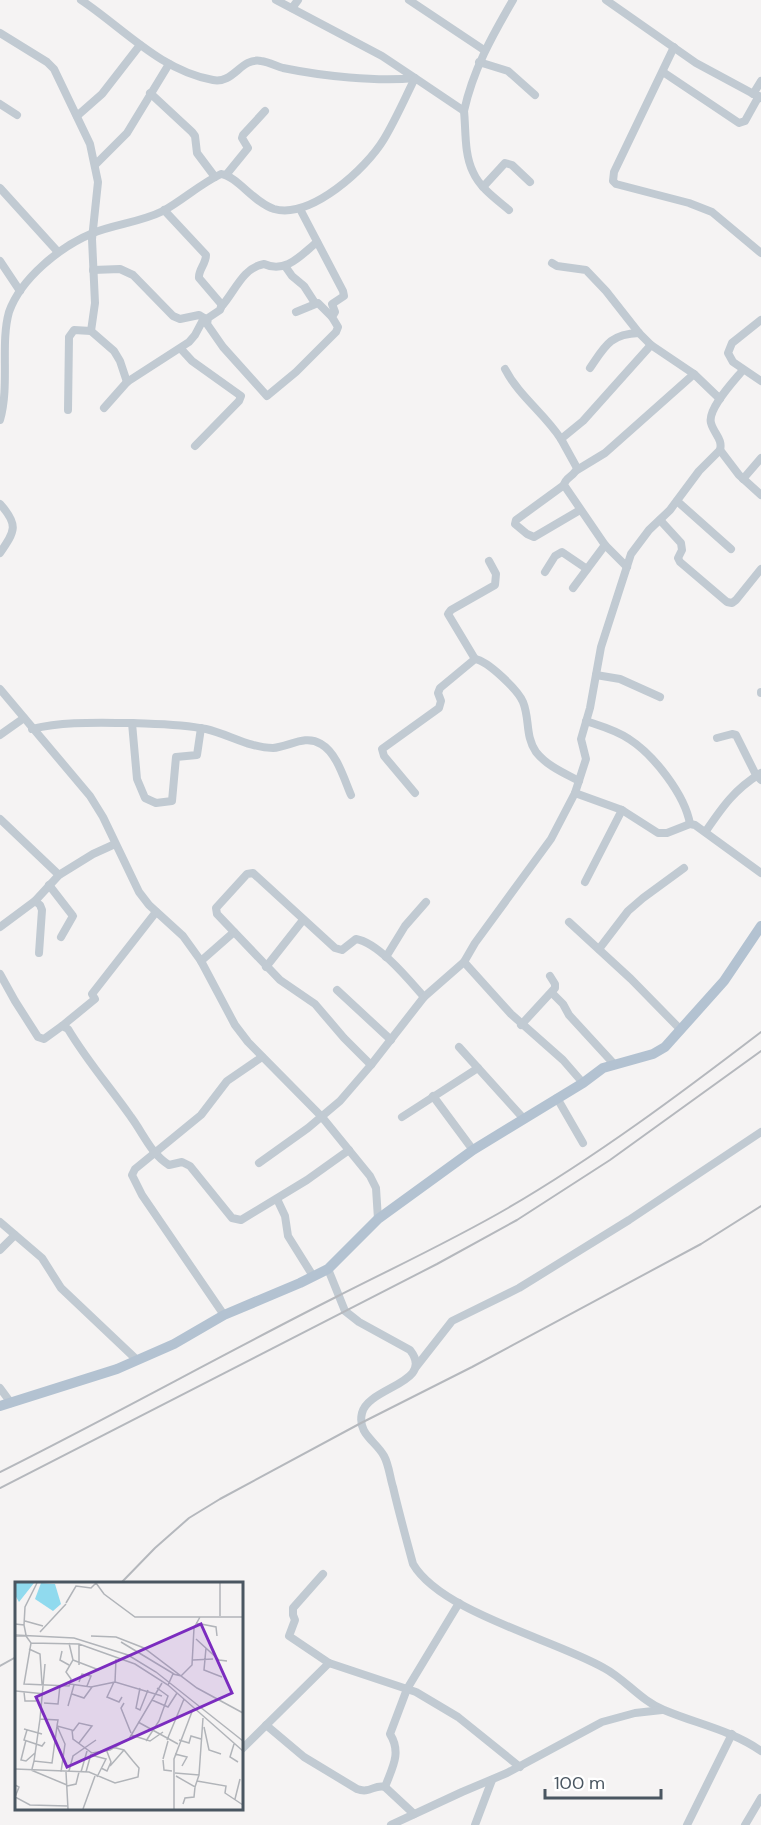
<svg xmlns="http://www.w3.org/2000/svg" width="761" height="1825" viewBox="0 0 761 1825" font-family="'DM Sans',sans-serif">
<style>
.lines{fill:none;stroke-linecap:round;stroke-linejoin:round}
.minor{stroke:#c1cad2;stroke-width:8}
.major{stroke:#b3c2d1;stroke-width:10}
.rail{stroke:#b5b8bd;stroke-width:2}
.inset-road{fill:none;stroke:#b1b4b9;stroke-width:1.5}
.view{fill:#7b2cbf;fill-opacity:0.15;stroke:#7b2cbf;stroke-width:3}
.inset-edge{fill:none;stroke:#4a5661;stroke-width:3}
</style>
<rect width="100%" height="100%" fill="#f5f3f3"/>
<g class="lines">
<!-- minor -->
<g class="minor">
<path d="M81 0C123 28 161 71 213 80 234 84 241 57 261 61 269 62 276 66 283 68 322 76 377 82 415 78L382 56 276 0"/>
<polyline points="409,0 484,50"/>
<polyline points="606,0 696,63 761,98"/>
<polyline points="292,8 298,0"/>
<polyline points="0,33 47,62 54,69 90,144 98,182 92,239 95,303 91,331 114,351 120,361 127,382"/>
<polyline points="674,47 614,172 613,181 616,184 689,203 712,212 761,253"/>
<polyline points="479,62 508,71 535,95"/>
<polyline points="663,72 739,123 745,121 759,96"/>
<polyline points="150,93 192,132 195,136 197,153 215,177"/>
<polyline points="753,94 761,81"/>
<polyline points="0,104 17,115"/>
<path d="M464 111C466 130 464 154 473 172 480 188 496 199 509 210"/>
<polyline points="77,116 102,94 140,45"/>
<polyline points="96,164 127,133 169,64"/>
<polyline points="226,175 248,148 242,138 243,135 265,111"/>
<polyline points="483,187 505,163 512,165 530,182"/>
<polyline points="0,188 58,252"/>
<path d="M164 210 206 255C206 264 198 270 199 278L222 305 220 310 208 318 207 324 223 347 267 396 296 372 336 332 338 327 332 317 335 312 332 304 344 296 343 291 300 209"/>
<polyline points="0,261 20,291"/>
<polyline points="552,263 557,266 586,270 606,291 639,333 651,345 694,374 720,399"/>
<polyline points="285,266 292,276 304,286 315,303"/>
<polyline points="93,270 120,269 133,275 173,316 180,319 199,315 207,320"/>
<path d="M221 307C235 292 242 268 264 264 286 274 301 255 317 242"/>
<polyline points="296,312 318,303 332,317"/>
<polyline points="761,320 732,343 728,353 733,362 761,381"/>
<polyline points="181,349 192,361 241,396 239,401 195,446"/>
<path d="M590 368C605 346 610 334 639 333"/>
<path d="M505 369C519 396 544 413 561 439"/>
<polyline points="104,408 127,382 189,342 195,335 204,318"/>
<polyline points="68,410 69,337 74,330 91,331"/>
<path d="M0 420C10 385 0 344 9 312 21 278 61 246 93 233 116 224 141 222 163 211 183 200 200 184 221 174 237 176 254 203 274 209 311 219 366 169 384 139 396 119 405 98 415 78L464 111C473 70 492 36 513 0"/>
<polyline points="720,450 739,475 761,495"/>
<polyline points="577,470 605,453 694,374"/>
<polyline points="743,479 761,458"/>
<polyline points="564,485 516,520 515,524 527,534 534,537 580,510"/>
<polyline points="677,501 731,549"/>
<path d="M0 504C19 525 15 531 0 553"/>
<polyline points="660,520 681,543 682,550 678,558 680,562 727,602 732,603 736,600 761,569"/>
<path d="M627 567 605 545 564 485C565 477 575 476 577 468L561 439 583 421 651 345"/>
<polyline points="545,572 555,556 562,552 587,569"/>
<polyline points="573,588 605,545"/>
<polyline points="475,659 448,614 451,610 495,585 496,574 489,561"/>
<polyline points="596,675 620,679 660,697"/>
<polyline points="0,689 90,796 103,817 139,892 149,905 183,936 201,961 235,1025 248,1042 322,1117 370,1176 376,1188 378,1219"/>
<polyline points="761,693 761,692"/>
<path d="M586 721C601 726 616 730 629 739 654 755 685 795 690 824"/>
<polyline points="132,723 137,779 145,798 156,803 172,801 176,757 197,755 201,728"/>
<path d="M32 729C66 721 99 723 133 723 158 724 182 724 206 729 228 734 250 748 273 748 289 747 305 734 321 744 337 753 344 779 351 795"/>
<polyline points="0,735 24,718"/>
<polyline points="717,738 732,734 736,735 756,775 761,780"/>
<path d="M415 793 384 756 382 749 439 708 441 701 438 693 440 688 475 659C488 661 518 690 523 702 530 719 525 736 536 752 547 766 564 773 579 781"/>
<path d="M575 793 586 759 581 739 590 708 601 647 631 554 649 530 670 510 699 471 720 450C723 439 714 434 711 423 707 409 734 381 743 370"/>
<polyline points="0,819 59,875"/>
<path d="M706 831C723 806 735 789 761 773"/>
<polyline points="585,882 622,810"/>
<polyline points="49,885 73,916 61,937"/>
<polyline points="35,901 40,905 42,910 39,953"/>
<polyline points="569,922 631,979 681,1030"/>
<polyline points="0,927 35,901 59,875 93,854 115,844"/>
<polyline points="599,949 628,911 643,898 684,868"/>
<polyline points="386,957 405,926 426,902"/>
<polyline points="201,961 234,932"/>
<polyline points="464,962 511,1014 563,1060 583,1083"/>
<polyline points="266,967 303,920"/>
<path d="M0 974 15 1001 38 1037 44 1039 62 1026 68 1029C87 1061 110 1087 131 1117 143 1133 151 1154 169 1165L182 1162 190 1166 232 1218 241 1220 307 1180 349 1150"/>
<polyline points="337,990 391,1040"/>
<polyline points="552,993 563,1004 569,1015 614,1064"/>
<polyline points="521,1025 555,988 555,984 550,976"/>
<polyline points="62,1026 95,999 92,994 156,912"/>
<polyline points="459,1047 523,1118"/>
<path d="M371 1065 344 1038 315 1004 280 980 217 914 216 908 247 874 253 873 335 948 342 950 356 939C379 943 409 980 424 997"/>
<polyline points="433,1096 473,1150"/>
<polyline points="557,1098 583,1143"/>
<polyline points="402,1117 478,1068"/>
<polyline points="259,1163 308,1128 340,1101 371,1065 424,997 464,962 475,943 551,839 575,793 622,810 658,833 667,833 690,824 695,825 761,873"/>
<polyline points="277,1199 285,1216 288,1236 313,1276"/>
<polyline points="0,1222 42,1258 61,1288 137,1360"/>
<polyline points="0,1250 15,1235"/>
<path d="M328 1269 345 1311 359 1322 410 1350C436 1383 368 1387 362 1413 357 1434 376 1441 384 1456 389 1465 390 1478 393 1487 399 1513 406 1538 413 1564 441 1612 553 1639 604 1668 625 1679 641 1701 664 1710 697 1724 731 1730 761 1751"/>
<polyline points="224,1315 142,1195 132,1175 135,1169 201,1115 227,1081 262,1057"/>
<polyline points="416,1367 452,1321 519,1288 629,1220 761,1132"/>
<polyline points="0,1388 11,1403"/>
<polyline points="323,1574 293,1608 293,1615 295,1620 289,1636 329,1663"/>
<path d="M266 1725 304 1757 357 1789C370 1794 374 1784 385 1787L414 1814"/>
<polyline points="242,1749 329,1663 416,1692 458,1717 520,1767"/>
<path d="M385 1787C392 1768 402 1753 390 1734L407 1689 459 1603"/>
<polyline points="391,1825 462,1792 507,1773 602,1722 635,1713 662,1710"/>
<polyline points="475,1825 492,1780"/>
<polyline points="687,1825 732,1734"/>
<polyline points="745,1825 761,1798"/>
</g>
<!-- major -->
<polyline class="major" points="0,1406 117,1369 174,1344 224,1315 300,1283 328,1269 378,1219 473,1150 583,1083 603,1068 653,1054 665,1047 724,981 761,926"/>
<!-- rail -->
<g class="rail">
<path d="M0 1472C114 1415 225 1353 338 1296 395 1267 453 1240 508 1208 597 1156 680 1094 761 1032"/>
<polyline points="0,1488 437,1264 517,1220 610,1160 761,1051"/>
<polyline points="120,1584 155,1548 189,1518 220,1499 361,1423 472,1367 701,1244 761,1206"/>
<polyline points="0,1666 16,1657"/>
</g>
</g>
<!-- overview -->
<g transform="translate(15 1582)">
<rect width="228" height="228" fill="#f5f3f3"/>
<path d="M0 1H19L4 20 0 13ZM26 1 40 2 46 22 38 29 20 17Z" fill="#90daee"/>
<path class="inset-road" d="M81 1 89 12 120 35H228M205 1V34M51 21 61 4 76 6 81 1M10 39 28 44M181 41 201 45 202 54M0 42 9 43 11 53M9 43 10 25 22 1M25 50 51 22M0 53 59 56 113 73 141 90 228 159M0 54H11L16 61 64 62 120 82 153 103 228 169M76 54 101 55 129 66 182 106 228 131M181 57 204 78 212 79M106 60 159 92M16 61 9 102 54 104 56 97 51 90 58 78 54 61M64 62V83M191 66 189 88 207 95M14 67 25 72 27 102M47 69 45 78 54 83M101 77 100 100 147 114M58 78 84 88M178 78 198 77M30 82 25 137 43 138 42 144 57 148 58 157 77 171 95 168 114 157 147 101M64 100 67 92 76 94 72 104M99 100 92 115 104 120 107 115M55 102 76 105 100 100M153 103 158 92 166 94 177 83 179 46 185 35M125 106 121 126 125 128 133 108M1 109 30 112M9 110 10 119H21M57 112 69 116 77 105M137 118 153 125 162 111M29 121 43 122 45 103M109 121 106 126 116 151M53 124 59 103M123 140 163 162M189 145 194 168 206 172M9 147 27 152M12 148 9 158 27 164 30 160M58 149 64 141 77 144 64 161M116 153 135 159 148 150M11 158 6 178 11 179 20 171M152 158 169 117M164 158 174 161 176 154 186 157M131 159 144 139 153 114 142 106M219 162 215 175 223 180M160 172 172 175 167 184M76 173 91 177 82 195M148 177 153 159M148 178 149 188 157 189M19 179 25 137M95 184 109 168M86 186 92 189 96 180 91 167M0 187 74 190 100 201 123 195 124 186 118 179 109 168 97 165M17 187 19 179 37 181 42 144 50 162 46 190M16 188 52 203M54 189 58 174 81 158M51 190 53 227M66 190 72 169M71 190 76 172M160 191 184 193 188 136M161 194 180 205 184 193M182 199 211 204 210 211 228 223M0 203 4 205 0 215 15 223 53 224M52 204 61 202 64 190M220 217 225 197M168 222 170 216 179 215 180 205M68 227 80 194M159 227V177L178 127"/>
<path class="view" d="M186 42 217 111 52 185 21 115Z"/>
<rect width="228" height="228" class="inset-edge"/>
</g>
<!-- scale -->
<path d="M545 1789v9h116v-9" fill="none" stroke="#4a5661" stroke-width="3"/>
<text x="554" y="1789" font-size="18" fill="#4a5661" stroke="#ffffff" stroke-width="4.5" paint-order="stroke">100 m</text>
</svg>
